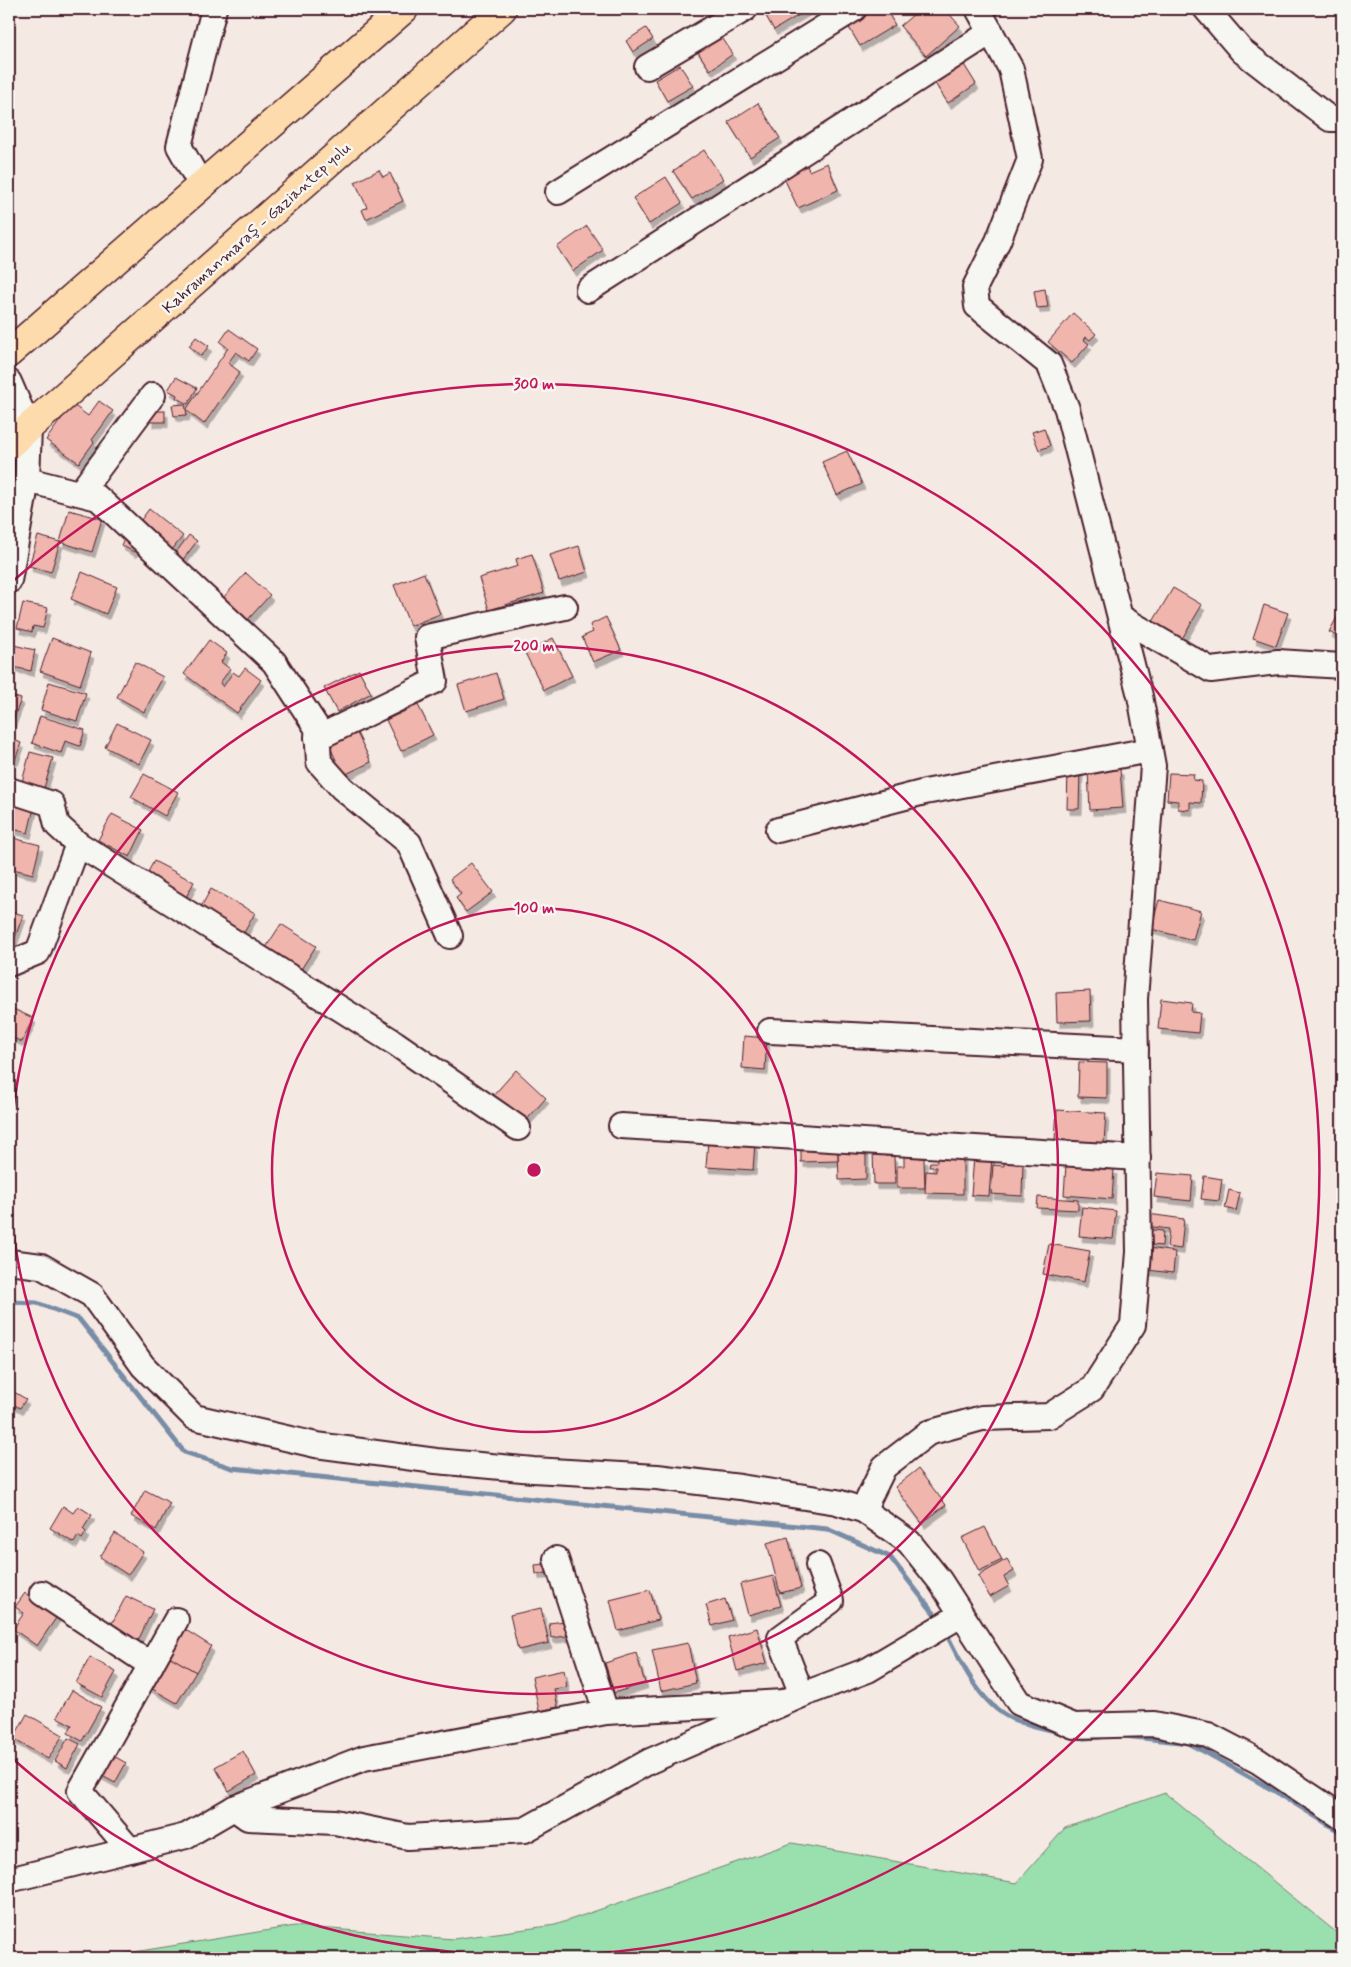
<svg xmlns="http://www.w3.org/2000/svg" width="1351" height="1967" viewBox="0 0 1351 1967" font-family="Mynerve,sans-serif">
<style>
.green{fill:#99e0ae;stroke:#72806c}
.lines{fill:none;stroke-linecap:round;stroke-linejoin:round}
.stream{stroke:#788ca5;stroke-width:5}
.building{fill:#f0b6ad;stroke:#4a1f2b;filter:url(#shadow)}
.minor-casing{stroke:#4a1f2b;stroke-width:28}
.highway-casing{stroke:#4a1f2b;stroke-width:31}
.minor{stroke:#f6f6f2;stroke-width:24}
.highway{stroke:#fedbac;stroke-width:28}
.ring{fill:none;stroke:#c2185b;stroke-width:2.5}
.labels{text-anchor:middle;stroke-width:5;stroke-linejoin:round;paint-order:stroke}
.street-label{font-size:16px;fill:#4a1f2b;stroke:#f6f6f2}
.centre{fill:#c2185b;stroke:#f6f6f2;stroke-width:2.5}
.ring-label{font-size:15px;text-anchor:middle;font-weight:bold;fill:#c2185b;stroke:#f6f6f2;stroke-width:5;stroke-linejoin:round;paint-order:stroke}
</style>
<defs>
<filter id="shadow"><feDropShadow dx="3" dy="5.5" stdDeviation="0" flood-color="#0004"/></filter>
</defs>
<rect width="100%" height="100%" fill="#f5e9e4"/>
<filter id="ink" filterUnits="userSpaceOnUse"><feTurbulence type="fractalNoise" baseFrequency=".02" numOctaves="2"/><feDisplacementMap in="SourceGraphic" scale="10" xChannelSelector="R" yChannelSelector="G"/><feConvolveMatrix kernelMatrix="1 2 1 2 8 2 1 2 1" color-interpolation-filters="sRGB"/></filter>
<g filter="url(#ink)">
<!-- green -->
<polygon class="green" points="1165,1793 1342,1937 1342,1958 97,1958 295,1926 453,1939 555,1925 792,1843 1017,1883 1065,1828"/>
<g class="lines">
<!-- stream -->
<g class="stream">
<polyline points="9,1302 37,1303 79,1319 184,1452 232,1468 827,1529 890,1557 940,1621"/>
<path d="M945 1631C961 1663 982 1709 1018 1721 1031 1726 1045 1728 1059 1732"/>
<polyline points="1077,1736 1084,1738 1101,1737"/>
<polyline points="1124,1736 1189,1743 1273,1790 1342,1833"/>
</g>
</g>
<!-- building -->
<g class="building">
<polygon points="762,9 809,9 774,30"/>
<polygon points="861,9 886,9 895,25 860,46 844,19"/>
<polygon points="920,9 945,9 960,26 926,56 900,26"/>
<polygon points="646,28 653,39 633,52 626,41"/>
<polygon points="719,33 733,54 710,70 695,48"/>
<polygon points="963,63 976,84 948,103 934,82"/>
<polygon points="680,65 693,86 667,101 655,80"/>
<polygon points="758,103 780,138 750,157 728,122"/>
<polygon points="704,150 723,179 692,199 673,171"/>
<polygon points="827,163 838,190 798,208 783,176 807,165 809,171"/>
<polygon points="379,170 383,177 390,173 403,201 366,219 362,210 367,207 355,182"/>
<polygon points="666,177 682,203 649,224 633,198"/>
<polygon points="587,226 603,250 573,271 557,247"/>
<polygon points="1045,289 1048,307 1037,308 1034,291"/>
<polygon points="1073,313 1096,334 1090,340 1086,337 1084,340 1089,344 1072,363 1048,342"/>
<polygon points="229,329 257,349 249,361 236,352 228,363 240,372 204,424 186,410 228,348 220,342"/>
<polygon points="196,337 209,346 201,356 189,346"/>
<polygon points="176,377 197,388 188,404 176,398 177,395 168,390"/>
<polygon points="99,401 113,411 92,440 94,442 79,463 46,440 72,404 88,416"/>
<polygon points="185,404 187,415 174,416 172,405"/>
<rect x="150" y="411" width="15" height="11"/>
<polygon points="1044,428 1050,446 1039,450 1032,432"/>
<polygon points="847,451 862,484 837,495 822,462"/>
<polygon points="149,509 183,536 168,555 135,528"/>
<polygon points="69,510 102,519 92,552 60,542"/>
<polygon points="126,535 139,543 134,552 121,545"/>
<polygon points="189,535 197,541 179,565 171,559"/>
<polygon points="38,536 60,542 51,572 29,566"/>
<polygon points="579,546 587,572 559,581 550,555"/>
<polygon points="532,554 544,593 489,610 479,578 518,566 516,559"/>
<polygon points="82,572 117,587 106,614 71,599"/>
<polygon points="246,573 270,595 244,624 220,601"/>
<polygon points="424,573 440,614 410,626 394,585"/>
<polygon points="1173,588 1202,605 1180,642 1151,625"/>
<polygon points="23,603 48,608 43,628 33,626 32,632 17,628"/>
<polygon points="1264,605 1288,613 1276,646 1253,638"/>
<polygon points="1341,610 1342,611 1342,639 1329,632"/>
<polygon points="606,617 621,650 593,662 582,637 593,632 590,625"/>
<polygon points="52,638 91,653 80,685 40,671"/>
<polygon points="553,638 572,676 544,690 525,653"/>
<polygon points="209,640 227,653 221,662 230,669 220,683 223,687 233,672 239,676 245,668 261,680 237,713 184,674"/>
<polygon points="9,644 35,650 31,671 9,666"/>
<polygon points="135,662 163,677 144,712 117,697"/>
<polygon points="359,670 371,693 337,712 324,688"/>
<polygon points="496,673 504,699 466,711 458,685"/>
<polygon points="49,682 86,693 77,721 41,710"/>
<polygon points="9,695 21,699 11,726 9,725"/>
<polygon points="418,705 433,735 401,751 386,720"/>
<polygon points="40,716 85,730 80,746 65,741 61,753 32,743"/>
<polygon points="117,723 151,740 139,764 105,747"/>
<polygon points="355,729 371,762 340,777 332,762 336,760 328,743"/>
<polygon points="14,740 21,743 15,760 9,758"/>
<polygon points="30,752 53,758 44,788 22,782"/>
<polygon points="1068,768 1080,769 1079,809 1067,809"/>
<polygon points="1120,769 1123,808 1090,810 1088,771"/>
<polygon points="1169,773 1194,774 1193,780 1202,781 1201,803 1190,802 1190,810 1178,809 1178,801 1167,800"/>
<polygon points="144,774 178,792 165,816 131,797"/>
<polygon points="9,794 36,799 28,833 9,828"/>
<polygon points="112,814 143,830 130,857 98,840"/>
<polygon points="9,837 40,845 33,874 9,868"/>
<polygon points="154,861 194,882 183,903 143,881"/>
<polygon points="471,863 493,892 466,912 456,898 461,894 450,879"/>
<polygon points="211,889 255,913 241,938 197,914"/>
<polygon points="1159,900 1201,911 1193,940 1151,929"/>
<polygon points="9,911 23,915 13,943 9,942"/>
<polygon points="281,924 316,946 298,974 263,952"/>
<polygon points="1090,991 1091,1021 1057,1022 1056,993"/>
<polygon points="1161,999 1192,1003 1191,1012 1200,1013 1198,1033 1158,1029"/>
<polygon points="9,1007 33,1018 22,1042 9,1036"/>
<polygon points="744,1036 767,1038 765,1070 742,1068"/>
<polygon points="1079,1062 1107,1063 1107,1098 1078,1097"/>
<polygon points="516,1070 546,1098 523,1124 492,1097"/>
<polygon points="1057,1110 1106,1113 1104,1143 1055,1140"/>
<polygon points="708,1140 755,1143 753,1170 706,1167"/>
<polygon points="838,1146 838,1161 801,1162 801,1147"/>
<polygon points="904,1147 920,1147 920,1158 924,1158 925,1188 897,1188 897,1166 904,1166"/>
<polygon points="866,1148 866,1179 839,1180 838,1149"/>
<polygon points="885,1150 885,1156 894,1156 895,1184 874,1184 873,1151"/>
<polygon points="1005,1153 1023,1162 1022,1196 991,1194 993,1165 1004,1166"/>
<polygon points="937,1154 963,1154 963,1194 925,1193 926,1171 936,1172 936,1167 929,1167 930,1162 937,1162"/>
<polygon points="974,1156 992,1157 989,1196 971,1195"/>
<polygon points="1066,1165 1114,1169 1112,1199 1064,1195"/>
<polygon points="1157,1173 1193,1176 1191,1201 1154,1197"/>
<polygon points="1204,1176 1222,1179 1219,1201 1201,1199"/>
<polygon points="1229,1190 1240,1193 1236,1211 1225,1208"/>
<polygon points="1038,1197 1078,1200 1078,1210 1037,1208"/>
<polygon points="1082,1207 1116,1211 1113,1239 1079,1236"/>
<polygon points="1148,1214 1184,1219 1181,1249 1167,1247 1169,1229 1146,1226"/>
<polygon points="1144,1229 1163,1231 1162,1246 1142,1244"/>
<polygon points="1049,1244 1090,1251 1084,1282 1043,1274"/>
<polygon points="1149,1248 1175,1252 1173,1273 1147,1270"/>
<polygon points="9,1389 26,1399 20,1408 9,1402"/>
<polygon points="918,1469 946,1505 922,1523 895,1487"/>
<polygon points="145,1490 170,1503 156,1530 131,1516"/>
<polygon points="63,1506 73,1513 78,1506 92,1515 83,1529 86,1532 82,1539 78,1536 74,1543 50,1528"/>
<polygon points="985,1527 1002,1560 979,1571 962,1538"/>
<polygon points="115,1533 143,1552 128,1575 100,1557"/>
<polygon points="788,1537 801,1588 780,1593 767,1543"/>
<polygon points="1007,1559 1014,1571 1004,1577 1009,1586 990,1597 978,1576"/>
<polygon points="546,1564 547,1573 536,1574 535,1565"/>
<polygon points="773,1576 781,1606 748,1615 740,1584"/>
<polygon points="650,1590 658,1620 618,1631 610,1600"/>
<polygon points="25,1593 58,1615 37,1646 13,1629 24,1613 15,1607"/>
<polygon points="126,1596 153,1609 137,1643 109,1629"/>
<polygon points="725,1599 732,1620 712,1626 706,1605"/>
<polygon points="541,1608 549,1643 518,1650 510,1615"/>
<polygon points="565,1621 567,1636 551,1638 549,1623"/>
<polygon points="181,1627 211,1646 196,1672 165,1654"/>
<polygon points="757,1628 767,1663 737,1671 728,1637"/>
<polygon points="688,1643 696,1683 661,1691 652,1650"/>
<polygon points="636,1653 645,1683 614,1693 605,1663"/>
<polygon points="167,1655 196,1672 177,1703 149,1687"/>
<polygon points="90,1657 116,1672 102,1697 76,1683"/>
<polygon points="564,1670 567,1687 554,1689 558,1707 539,1711 532,1677"/>
<polygon points="72,1690 101,1707 82,1741 68,1733 72,1725 57,1717"/>
<polygon points="27,1714 63,1735 48,1759 13,1739"/>
<polygon points="68,1738 80,1744 67,1768 55,1761"/>
<polygon points="243,1751 256,1775 229,1791 215,1767"/>
<polygon points="107,1752 126,1763 115,1783 95,1772"/>
</g>
<g class="lines">
<!-- minor casing -->
<g class="minor-casing">
<g id="minor">
<polyline points="1206,9 1242,51 1330,119 1342,119"/>
<polyline points="647,67 745,9"/>
<polyline points="201,185 179,146 214,9"/>
<polyline points="558,192 854,9"/>
<polyline points="588,290 991,32"/>
<polyline points="9,382 29,428 27,480 9,581"/>
<polyline points="27,480 98,498 274,662 317,728 319,762 342,788 409,843 450,936"/>
<polyline points="80,493 153,395"/>
<polyline points="1120,617 1211,670 1278,662 1342,666"/>
<polyline points="317,738 435,681 427,637 565,607"/>
<polyline points="9,790 52,804 57,825 78,844 395,1043 518,1128"/>
<polyline points="778,830 925,792 1150,750"/>
<polyline points="9,964 38,952 78,844"/>
<polyline points="770,1031 1136,1049"/>
<polyline points="621,1126 1138,1158"/>
<polyline points="9,1262 41,1266 92,1295 143,1366 194,1417 316,1445 436,1461 533,1470 657,1477 740,1487 837,1502 863,1510 909,1542 940,1581 1019,1703 1074,1726 1154,1724 1208,1735 1258,1761 1342,1817"/>
<polyline points="863,1510 884,1467 928,1433 982,1418 1049,1416 1092,1389 1133,1325 1139,1252 1135,999 1153,766 1140,696 1067,409 1049,364 977,306 975,287 998,241 1030,159 1011,69 978,9"/>
<polyline points="556,1559 606,1712"/>
<polyline points="42,1593 151,1665"/>
<polyline points="234,1808 248,1818 335,1822 408,1837 525,1830 650,1761 802,1695 780,1638 831,1601 818,1565"/>
<polyline points="130,1850 80,1791 176,1620"/>
<polyline points="9,1880 186,1836 234,1808 364,1758 606,1712 783,1702 868,1670 961,1615"/>
</g>
</g>
<!-- highway casing -->
<g class="highway-casing">
<g id="highway">
<polyline points="9,353 404,9"/>
<polyline points="9,445 502,9"/>
</g>
</g>
<!-- minor -->
<use href="#minor" class="minor"/>
<!-- highway -->
<use href="#highway" class="highway"/>
</g>
</g>
<!-- distance rings -->
<g class="ring">
<circle cx="534" cy="1170" r="262"/>
<circle cx="534" cy="1170" r="524"/>
<path d="M13 581A786 786 0 1 1 13 1759"/>
</g>
<g class="labels">
<!-- street labels -->
<g class="street-label">
<text transform="translate(256 227) rotate(-42)" y="6">Kahramanmaraş - Gaziantep yolu</text>
</g>
</g>
<circle cx="534" cy="1170" r="8" class="centre"/>
<g class="ring-label">
<text x="534" y="389">300 m</text>
<text x="534" y="651">200 m</text>
<text x="534" y="913">100 m</text>
</g>
<!-- margin -->
<rect width="1351" height="1967" fill="none" stroke="#f6f6f2" stroke-width="30"/>
<rect x="15" y="15" width="1321" height="1937" fill="none" stroke="#4a1f2b" stroke-width="2" filter="url(#ink)"/>
</svg>
